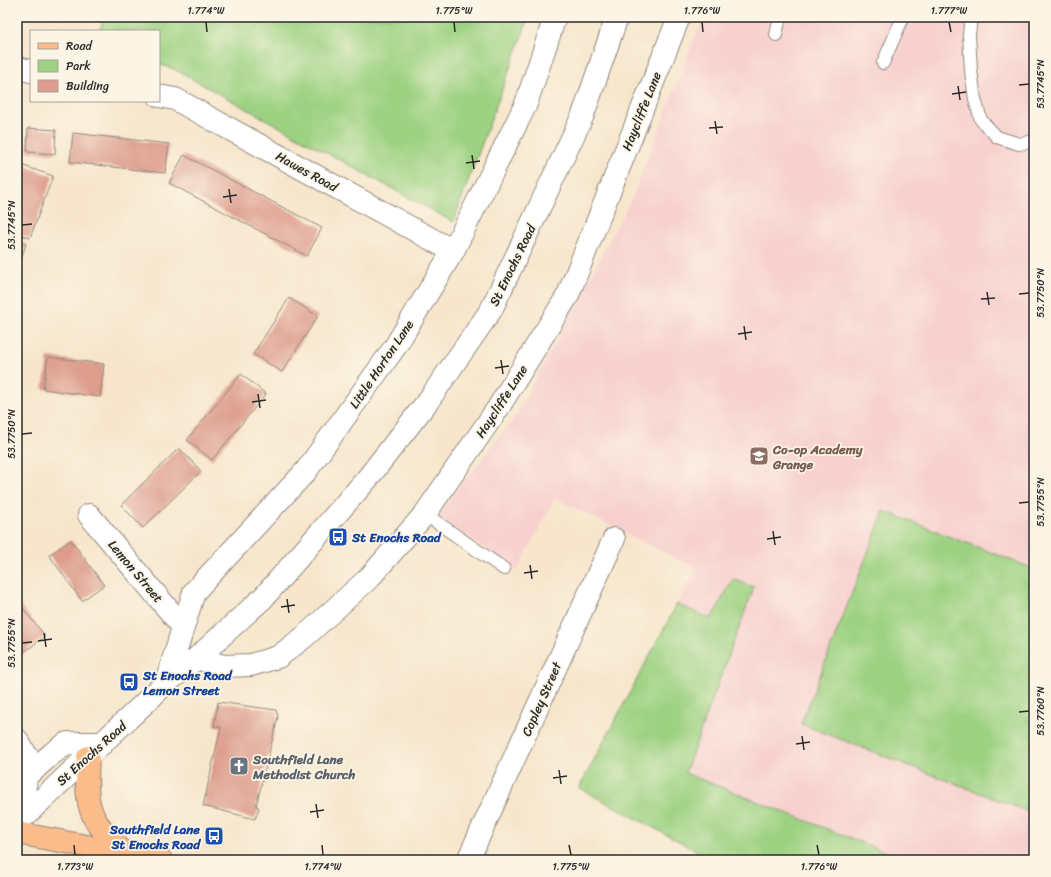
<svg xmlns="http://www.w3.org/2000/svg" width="1051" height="877" viewBox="0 0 1051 877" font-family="Sriracha,sans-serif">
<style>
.built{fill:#f7d0cf}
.green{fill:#9dd282;stroke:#647e56}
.building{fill:#dd9c8c}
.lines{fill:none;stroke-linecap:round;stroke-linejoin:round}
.service-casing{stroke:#91887c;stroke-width:14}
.minor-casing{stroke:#91887c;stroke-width:24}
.tertiary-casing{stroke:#91887c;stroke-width:24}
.primary-casing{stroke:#91887c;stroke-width:24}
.service{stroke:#fff;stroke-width:12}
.minor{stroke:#fff;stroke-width:22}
.tertiary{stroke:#fff;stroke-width:22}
.primary{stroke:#f9bc8a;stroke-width:22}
.ticks{fill:none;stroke:#2b2b2b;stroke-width:1.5}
.labels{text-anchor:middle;stroke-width:3.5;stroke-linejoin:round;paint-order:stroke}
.street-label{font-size:13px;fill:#2b2b2b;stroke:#fcf5e5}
.education-label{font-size:13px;font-weight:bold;fill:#785e54;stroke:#fcf5e5;text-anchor:start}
.transit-label{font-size:13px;font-weight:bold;fill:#164399;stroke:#fcf5e5;text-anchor:start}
.worship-label{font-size:13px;font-weight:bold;fill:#5b616d;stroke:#fcf5e5;text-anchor:start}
.neatline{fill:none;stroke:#2b2b2b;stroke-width:1.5}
.ticks-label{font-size:10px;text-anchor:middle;fill:#2b2b2b}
</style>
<rect width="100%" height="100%" fill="#fcf5e5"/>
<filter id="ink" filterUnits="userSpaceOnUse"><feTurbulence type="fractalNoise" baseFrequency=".025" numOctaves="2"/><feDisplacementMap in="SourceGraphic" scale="8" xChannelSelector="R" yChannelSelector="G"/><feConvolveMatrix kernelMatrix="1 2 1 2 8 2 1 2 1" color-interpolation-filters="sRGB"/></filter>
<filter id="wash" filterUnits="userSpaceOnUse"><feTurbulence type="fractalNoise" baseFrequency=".012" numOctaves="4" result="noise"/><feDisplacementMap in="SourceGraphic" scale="16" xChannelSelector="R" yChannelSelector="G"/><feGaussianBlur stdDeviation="0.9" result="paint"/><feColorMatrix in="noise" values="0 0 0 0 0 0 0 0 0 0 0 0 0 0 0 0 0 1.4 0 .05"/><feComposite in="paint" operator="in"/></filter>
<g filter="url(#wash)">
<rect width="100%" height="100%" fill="#f7e6cc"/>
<!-- built -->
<polygon class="built" points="703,17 1034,17 1034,860 714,860 579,788 597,758 696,568 555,498 517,571 437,516 517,414 632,198"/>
<!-- green -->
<g class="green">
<polygon points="101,17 529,17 453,222 172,68 159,65 159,31 100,31 102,24"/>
<polygon points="884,511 1034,569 1034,814 801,724"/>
<polygon points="733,579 754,587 685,773 906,860 714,860 579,788 677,604 711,619"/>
</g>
<g id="blocks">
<!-- building -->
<g class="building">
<polygon points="28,128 56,130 55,154 27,152"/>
<polygon points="73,133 169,144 165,173 70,162"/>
<polygon points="184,155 322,228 307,256 169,183"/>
<polygon points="21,165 53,176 30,238 17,233 17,175"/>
<polygon points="17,242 26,244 17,272"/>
<polygon points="289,298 318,316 282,372 253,354"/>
<polygon points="48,357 104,364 100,397 43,389"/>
<polygon points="241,374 266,394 212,460 187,440"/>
<polygon points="179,448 201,471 143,528 121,505"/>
<polygon points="71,540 104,585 82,601 49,555"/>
<polygon points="17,601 45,636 18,657 17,656"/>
<polygon points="218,702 276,710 278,717 256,806 259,808 255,819 203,806 221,727 214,726"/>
</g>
</g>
</g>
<g filter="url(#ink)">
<use href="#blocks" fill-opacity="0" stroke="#91887c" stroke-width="1"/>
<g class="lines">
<!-- service casing -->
<g class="service-casing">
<g id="service">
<polyline points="971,17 969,35 971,71 975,99 981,120 997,137 1019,144 1034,141"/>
<polyline points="776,35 780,17"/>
<polyline points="883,63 903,17"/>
<polyline points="425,514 504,569"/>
</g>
</g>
<!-- minor casing -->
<g class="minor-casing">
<g id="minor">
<polyline points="17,68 31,71"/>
<polyline points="159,96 175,99 453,251"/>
<polyline points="89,515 183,627"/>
<polyline points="197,658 223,666 251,665 278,657 303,638 370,577 425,514 498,408 568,295 679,17"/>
<polyline points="166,683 194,592 306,471 395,347 453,251 526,104 555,17"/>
<polyline points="17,740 35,769"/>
<polyline points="468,860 614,539"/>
</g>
</g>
<!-- tertiary casing -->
<g class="tertiary-casing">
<g id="tertiary">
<polyline points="22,818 26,776 53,753 67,743 103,743"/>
<polyline points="17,823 166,683 197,658 263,598 367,479 428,401 491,310 583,115 617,17"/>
</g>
</g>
<!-- primary casing -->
<g class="primary-casing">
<g id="primary">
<path d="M88 757C87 779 84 805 98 824 105 834 115 843 123 853"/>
<polyline points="17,833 161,860"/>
</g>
</g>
<!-- service -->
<use href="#service" class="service"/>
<!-- minor -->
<use href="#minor" class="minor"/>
<!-- tertiary -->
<use href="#tertiary" class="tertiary"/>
<!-- primary -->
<use href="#primary" class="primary"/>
</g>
</g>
<!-- ticks -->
<path class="ticks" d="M206 22 207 32M454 22 455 32M702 22 703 32M949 22 951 32M1019 85 1029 84M958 86 960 100M952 94 966 92M715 121 717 134M709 128 723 127M472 155 474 169M466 163 480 161M229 189 231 203M223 197 237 195M22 225 32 224M987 292 989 305M1019 294 1029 293M981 299 995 298M744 326 746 340M738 334 752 332M501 360 503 374M495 368 509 366M258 394 260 408M252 402 266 400M22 434 32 433M1019 503 1029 502M773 531 775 545M767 539 781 537M530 565 532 579M524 573 538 571M287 599 289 613M281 607 295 605M44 633 46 647M38 641 52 639M22 643 32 642M1019 712 1029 711M802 736 804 750M796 744 810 742M559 770 561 784M553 778 567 776M316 804 318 818M310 812 324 810M74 845 75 855M322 845 323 855M569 845 571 855M817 845 819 855"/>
<!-- icons -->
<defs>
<g id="school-square" transform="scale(1)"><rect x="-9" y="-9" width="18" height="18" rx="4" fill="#8d6e63" stroke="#fcf5e5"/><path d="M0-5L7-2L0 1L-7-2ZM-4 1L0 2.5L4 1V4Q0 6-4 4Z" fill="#fff"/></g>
<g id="bus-square" transform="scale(1)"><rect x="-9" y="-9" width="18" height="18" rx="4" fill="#1a4fb4" stroke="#fcf5e5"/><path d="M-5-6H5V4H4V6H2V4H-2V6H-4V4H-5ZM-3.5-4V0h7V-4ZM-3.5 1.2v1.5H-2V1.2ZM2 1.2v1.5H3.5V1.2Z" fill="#fff"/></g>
<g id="church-square" transform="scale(1)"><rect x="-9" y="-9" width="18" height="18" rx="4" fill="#6b7280" stroke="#fcf5e5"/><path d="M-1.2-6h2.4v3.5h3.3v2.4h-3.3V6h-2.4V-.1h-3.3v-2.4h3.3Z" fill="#fff"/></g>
</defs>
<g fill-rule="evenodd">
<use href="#school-square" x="759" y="456"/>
<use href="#bus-square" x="338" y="537"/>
<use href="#bus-square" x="129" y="682"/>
<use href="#church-square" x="239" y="766"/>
<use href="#bus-square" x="214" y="836"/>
</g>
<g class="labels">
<!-- street labels -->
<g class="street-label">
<text transform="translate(641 111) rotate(-68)" y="5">Haycliffe Lane</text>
<text transform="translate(307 171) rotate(29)" y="5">Hawes Road</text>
<text transform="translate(512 265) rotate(-64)" y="5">St Enochs Road</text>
<text transform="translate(381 364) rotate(-56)" y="5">Little Horton Lane</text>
<text transform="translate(501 401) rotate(-57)" y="5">Haycliffe Lane</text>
<text transform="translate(136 571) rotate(50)" y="5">Lemon Street</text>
<text transform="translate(541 699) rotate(-66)" y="5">Copley Street</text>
<text transform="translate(91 753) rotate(-42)" y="5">St Enochs Road</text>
</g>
<!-- education labels -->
<g class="education-label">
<text x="773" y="454">Co-op Academy<tspan x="773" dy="15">Grange</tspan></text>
</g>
<!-- transit labels -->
<g class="transit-label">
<text x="352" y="542">St Enochs Road</text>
<text x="143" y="680">St Enochs Road<tspan x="143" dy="15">Lemon Street</tspan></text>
<text x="200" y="834" text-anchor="end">Southfield Lane<tspan x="200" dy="15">St Enochs Road</tspan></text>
</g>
<!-- worship labels -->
<g class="worship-label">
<text x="253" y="764">Southfield Lane<tspan x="253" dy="15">Methodist Church</tspan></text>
</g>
</g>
<!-- margin -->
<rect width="1051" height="877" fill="none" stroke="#fcf5e5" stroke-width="44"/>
<!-- legend -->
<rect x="30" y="30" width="130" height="72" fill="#fcf5e5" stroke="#a8a49b"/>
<rect x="38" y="43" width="20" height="6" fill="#f9bc8a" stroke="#a8a49b"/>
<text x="66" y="50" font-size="12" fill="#2b2b2b">Road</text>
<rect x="38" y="60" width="20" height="12" fill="#9dd282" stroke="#a8a49b"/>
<text x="66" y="70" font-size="12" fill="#2b2b2b">Park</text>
<rect x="38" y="80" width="20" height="12" fill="#dd9c8c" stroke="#a8a49b"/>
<text x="66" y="90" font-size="12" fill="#2b2b2b">Building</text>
<rect x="22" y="22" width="1007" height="833" class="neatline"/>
<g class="ticks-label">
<text x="206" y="14">1.774°W</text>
<text x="454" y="14">1.775°W</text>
<text x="702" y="14">1.776°W</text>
<text x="949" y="14">1.777°W</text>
<text transform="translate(1040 84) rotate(-90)" y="4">53.7745°N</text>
<text transform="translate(11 225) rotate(-90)" y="4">53.7745°N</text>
<text transform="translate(1040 293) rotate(-90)" y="4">53.7750°N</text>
<text transform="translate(11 434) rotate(-90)" y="4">53.7750°N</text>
<text transform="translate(1040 502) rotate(-90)" y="4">53.7755°N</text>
<text transform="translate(11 643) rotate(-90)" y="4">53.7755°N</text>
<text transform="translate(1040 711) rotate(-90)" y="4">53.7760°N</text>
<text x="75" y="870">1.773°W</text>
<text x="323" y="870">1.774°W</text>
<text x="571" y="870">1.775°W</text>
<text x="819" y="870">1.776°W</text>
</g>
</svg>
